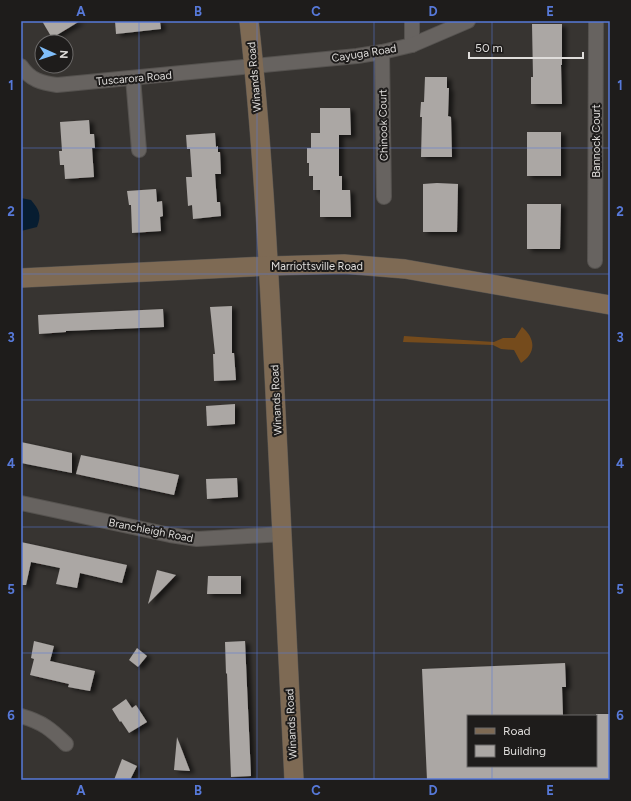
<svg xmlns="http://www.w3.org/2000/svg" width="631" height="801" viewBox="0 0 631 801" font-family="Figtree,sans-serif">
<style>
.green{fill:#754b1c}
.water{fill:#071d31}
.building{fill:#aba7a4;filter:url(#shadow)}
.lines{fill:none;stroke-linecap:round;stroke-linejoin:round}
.street-casing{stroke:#55524f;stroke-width:16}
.secondary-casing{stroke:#55524f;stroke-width:20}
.street{stroke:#676360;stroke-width:14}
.secondary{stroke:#7e6a54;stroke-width:19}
.grid{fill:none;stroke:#5779d9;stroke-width:1;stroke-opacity:0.55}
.labels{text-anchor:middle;stroke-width:4;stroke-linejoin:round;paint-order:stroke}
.street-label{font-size:11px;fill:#dfdddb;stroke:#1e1c1b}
.neatline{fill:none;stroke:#5779d9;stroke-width:1.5}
.grid-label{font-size:13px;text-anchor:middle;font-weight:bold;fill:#5779d9}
</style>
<defs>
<filter id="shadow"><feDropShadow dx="4.5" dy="2.5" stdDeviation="2" flood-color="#0009"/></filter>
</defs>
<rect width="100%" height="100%" fill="#373431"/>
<!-- green -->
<path class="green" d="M522 327C536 339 536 353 521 363L514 350 501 349 493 345 403 342 404 336 494 342 503 338H515Z"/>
<!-- water -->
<path class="water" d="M21 198 31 200C39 210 42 214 37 227L21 231Z"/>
<!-- building -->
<g class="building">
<polygon points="42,21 80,21 52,38"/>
<polygon points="115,21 160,21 161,29 116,34"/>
<polygon points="532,24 562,24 562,65 561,65 562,104 531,104 531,77 533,77"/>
<polygon points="425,77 447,77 447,88 449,88 448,116 451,117 452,157 421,157 422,117 420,117 421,102 424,102"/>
<polygon points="320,108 350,108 351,135 339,135 339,176 342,176 342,190 350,190 351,217 320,217 320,190 313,190 313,176 309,176 309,163 307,163 307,148 311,148 311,133 320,133"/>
<polygon points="89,120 90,134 94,134 95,148 92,148 94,177 65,179 64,165 60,165 59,151 62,151 60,122"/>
<rect x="527" y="132" width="34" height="44"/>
<polygon points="215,133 216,147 218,146 218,152 220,152 221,174 215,174 217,202 220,202 221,216 193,219 192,205 188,206 186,177 192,177 190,149 187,149 186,135"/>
<polygon points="437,183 458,184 457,232 423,232 423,184"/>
<polygon points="156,189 157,202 162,201 163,216 160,217 161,231 132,233 131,205 129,205 127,191"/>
<polygon points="527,204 561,204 560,249 527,249"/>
<polygon points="232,306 232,353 234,353 236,380 214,381 213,354 215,354 210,307"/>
<polygon points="163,309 164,327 66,331 66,332 39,334 38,315"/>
<polygon points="235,404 235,424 207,426 206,406"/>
<polygon points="21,442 72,453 72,473 21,463"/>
<polygon points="81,455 179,475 174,495 76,474"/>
<polygon points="237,478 238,497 207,499 206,479"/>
<polygon points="21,542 127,565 122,583 80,573 77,588 56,584 60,568 31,562 26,585 21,585"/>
<polygon points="157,570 176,575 148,604"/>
<polygon points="208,576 241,576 241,594 207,594"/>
<polygon points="34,641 54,646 50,661 95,671 90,691 68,687 69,684 30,675 34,659 31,658"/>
<polygon points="245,641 251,776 231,777 227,673 226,674 225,642"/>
<polygon points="137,648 147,656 138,667 129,660"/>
<polygon points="565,663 566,687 562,687 563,716 468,716 468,766 596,766 596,714 610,714 610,780 427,780 422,669"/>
<polygon points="126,699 132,708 136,705 147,722 129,733 121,721 120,722 112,709"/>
<polygon points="177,737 190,771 174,770"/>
<polygon points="122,759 137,766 130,780 114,780"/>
</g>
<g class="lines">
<!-- street casing -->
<g class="street-casing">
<g id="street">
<polyline points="412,21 412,45"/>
<polyline points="382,52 384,197"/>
<path d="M21 66C30 80 42 83 57 85L357 56 382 52 412 45 468 21"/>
<polyline points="133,78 139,150"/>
<polyline points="595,261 596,21"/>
<polyline points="21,503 170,535 197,539 283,534"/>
<path d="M21 716C42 722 51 729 66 744"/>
</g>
</g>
<!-- secondary casing -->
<g class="secondary-casing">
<g id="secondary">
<path d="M249 21C262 137 268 255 274 372 281 508 288 644 294 780"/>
<polyline points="21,278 269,266 344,264 405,269 610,305"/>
</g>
</g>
<!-- street -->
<use href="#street" class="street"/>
<!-- secondary -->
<use href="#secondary" class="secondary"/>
</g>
<!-- grid -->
<path class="grid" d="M139 21V780M257 21V780M374 21V780M492 21V716M21 148H610M21 274H610M21 400H610M21 527H610M21 653H610M492 766V780"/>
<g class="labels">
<!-- street labels -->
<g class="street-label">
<text transform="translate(364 53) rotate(-9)" y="4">Cayuga Road</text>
<text transform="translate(254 77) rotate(-95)" y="4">Winands Road</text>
<text transform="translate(134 78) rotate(-5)" y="4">Tuscarora Road</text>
<text transform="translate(383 125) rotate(-91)" y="4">Chinook Court</text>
<text transform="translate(596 141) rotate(-90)" y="4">Bannock Court</text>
<text x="317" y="270">Marriottsville Road</text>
<text transform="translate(276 400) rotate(-93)" y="4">Winands Road</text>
<text transform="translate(151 530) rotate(11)" y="4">Branchleigh Road</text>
<text transform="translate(291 724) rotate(-93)" y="4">Winands Road</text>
</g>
</g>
<!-- border -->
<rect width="631" height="801" fill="none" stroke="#1e1c1b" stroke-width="44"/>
<!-- legend -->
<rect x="467" y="715" width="130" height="52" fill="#1e1c1b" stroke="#6b6968"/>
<rect x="475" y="728" width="20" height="6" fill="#7e6a54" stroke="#6b6968"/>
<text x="503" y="735" font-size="12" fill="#dfdddb">Road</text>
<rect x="475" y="745" width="20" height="12" fill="#aba7a4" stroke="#6b6968"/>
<text x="503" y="755" font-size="12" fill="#dfdddb">Building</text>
<!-- north arrow -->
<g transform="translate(54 54) rotate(93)"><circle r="19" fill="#1e1c1b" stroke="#6b6968"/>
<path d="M0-3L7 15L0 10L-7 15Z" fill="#7fbdf9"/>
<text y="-6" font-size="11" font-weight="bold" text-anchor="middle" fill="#dfdddb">N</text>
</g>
<!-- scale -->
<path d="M469 52v6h114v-6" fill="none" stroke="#dfdddb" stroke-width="2"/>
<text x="475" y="52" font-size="12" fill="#dfdddb" stroke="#1e1c1b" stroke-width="3" paint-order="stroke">50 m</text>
<rect x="22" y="22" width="587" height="757" class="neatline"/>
<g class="grid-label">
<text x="81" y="16">A</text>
<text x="198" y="16">B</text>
<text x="316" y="16">C</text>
<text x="433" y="16">D</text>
<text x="550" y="16">E</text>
<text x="11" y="90">1</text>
<text x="620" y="90">1</text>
<text x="11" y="216">2</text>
<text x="620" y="216">2</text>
<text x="11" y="342">3</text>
<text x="620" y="342">3</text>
<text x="11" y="468">4</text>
<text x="620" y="468">4</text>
<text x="11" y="594">5</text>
<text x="620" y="594">5</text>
<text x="11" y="720">6</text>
<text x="620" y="720">6</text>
<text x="81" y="795">A</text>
<text x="198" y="795">B</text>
<text x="316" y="795">C</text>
<text x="433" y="795">D</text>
<text x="550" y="795">E</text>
</g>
</svg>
